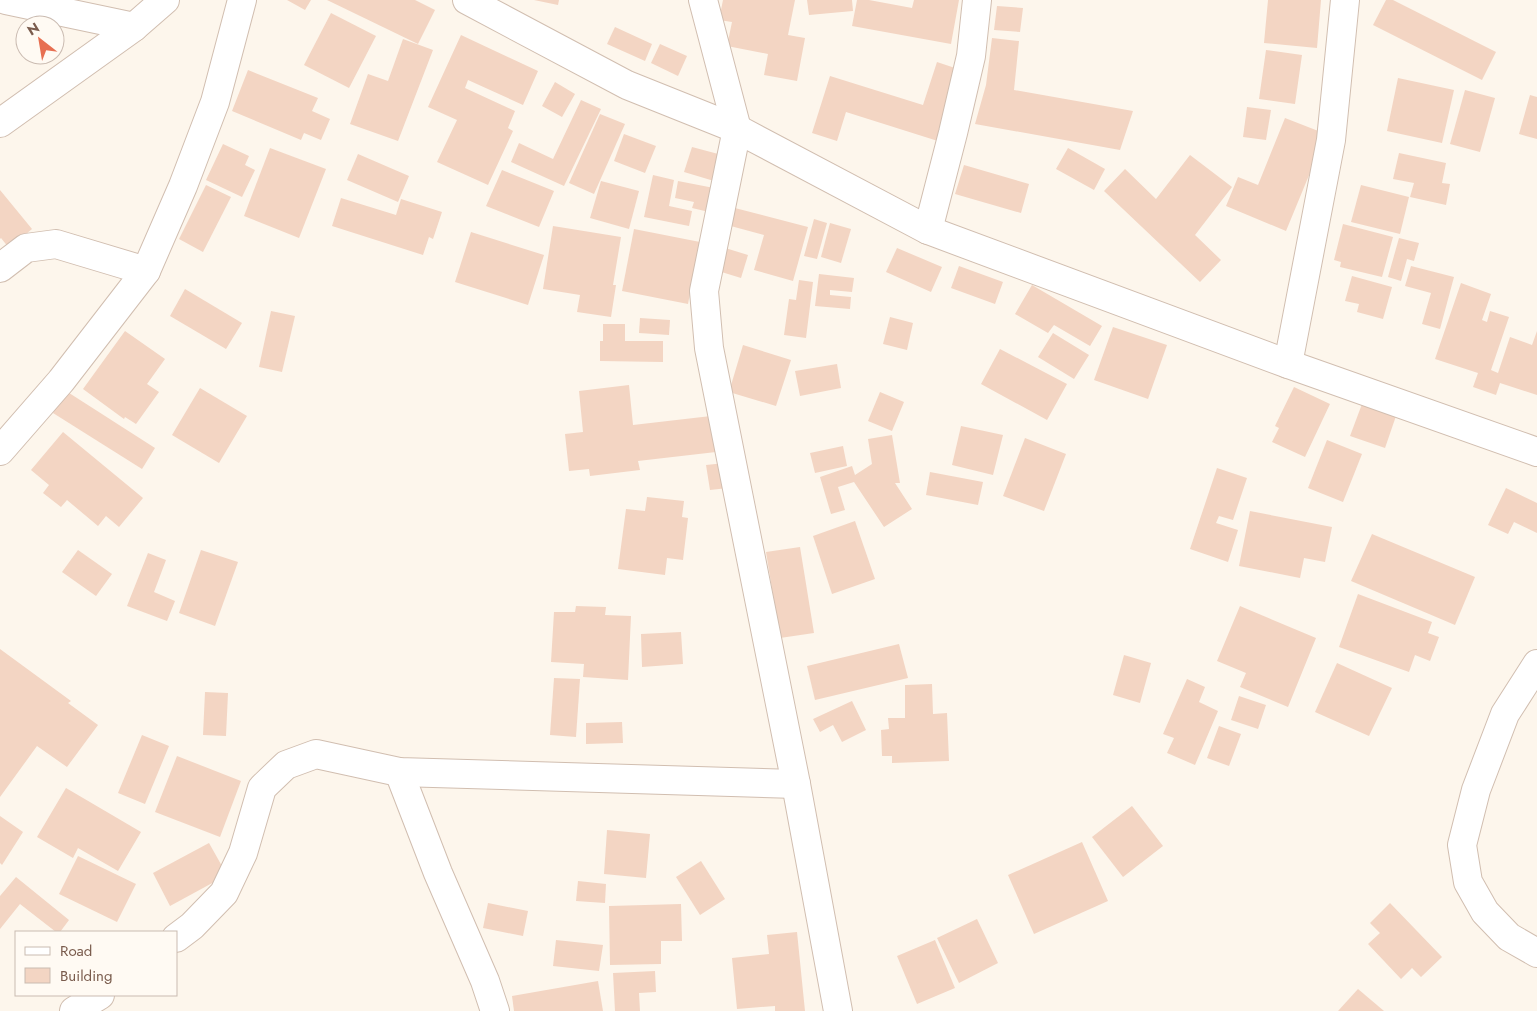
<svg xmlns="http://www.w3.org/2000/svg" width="1537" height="1011" viewBox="0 0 1537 1011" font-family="Jost,sans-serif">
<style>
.building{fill:#f3d5c3}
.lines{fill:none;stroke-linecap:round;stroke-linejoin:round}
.minor-casing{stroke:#d1beb0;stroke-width:30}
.tertiary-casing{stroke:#d1beb0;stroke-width:30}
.minor{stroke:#fff;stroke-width:28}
.tertiary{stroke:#fff;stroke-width:28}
</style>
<rect width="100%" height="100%" fill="#fdf6ec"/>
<!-- building -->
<g class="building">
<polygon points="287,0 311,0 305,10"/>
<polygon points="327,0 415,0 435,10 418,44"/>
<polygon points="534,0 559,0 558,5"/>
<polygon points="723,0 795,0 788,35 805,38 797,81 764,75 768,54 727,46 732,22 719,20"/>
<polygon points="807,0 852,0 853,11 809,15"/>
<polygon points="857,0 869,0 912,8 914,0 959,0 951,44 852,26"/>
<polygon points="1268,0 1321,0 1317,48 1264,43"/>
<polygon points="1386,0 1393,0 1496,52 1482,80 1373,25"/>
<polygon points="997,6 1023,8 1020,32 994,30"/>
<polygon points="331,13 376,36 349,88 304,65"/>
<polygon points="615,27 652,44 645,61 607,44"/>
<polygon points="461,35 538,71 523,105 468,80 465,88 515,111 508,128 513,131 488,185 437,162 457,120 428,107"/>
<polygon points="992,38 1019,41 1014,90 1133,111 1120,150 975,124 986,85"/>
<polygon points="403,39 433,50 398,141 350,124 368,74 388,81"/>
<polygon points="660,44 687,56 678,76 651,63"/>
<polygon points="1266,50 1302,55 1295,104 1259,99"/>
<polygon points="937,62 964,71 941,142 846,112 837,141 812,133 830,76 923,105"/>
<polygon points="248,70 318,98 312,111 330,119 321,140 304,133 301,140 232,111"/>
<polygon points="1398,78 1454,90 1442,143 1387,131"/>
<polygon points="555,82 575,94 562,117 542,106"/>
<polygon points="1465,90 1495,98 1480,152 1450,144"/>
<polygon points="1530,95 1537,97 1537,139 1519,134"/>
<polygon points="581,100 601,109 564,186 511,162 519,143 553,159"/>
<polygon points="1247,107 1271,110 1266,140 1243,137"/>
<polygon points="600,114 625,124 594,194 569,183"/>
<polygon points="1285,118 1326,134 1286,231 1226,206 1238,177 1258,185"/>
<polygon points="624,134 656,146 645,173 614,161"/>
<polygon points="223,144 249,156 245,165 255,170 242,197 206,180"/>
<polygon points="692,147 722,155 714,181 684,172"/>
<polygon points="270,148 326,169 299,238 244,216"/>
<polygon points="1068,148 1105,169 1094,190 1056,169"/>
<polygon points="1399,153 1446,163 1442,183 1450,184 1446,205 1410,197 1414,183 1393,179"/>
<polygon points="358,154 409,176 398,202 347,180"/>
<polygon points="1190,155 1232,187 1195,235 1221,260 1200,282 1104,191 1125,169 1156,199"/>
<polygon points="964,165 1029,184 1021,213 955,194"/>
<polygon points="502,170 554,191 539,227 486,206"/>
<polygon points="653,175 674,180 669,206 692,211 689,226 644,217"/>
<polygon points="601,181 639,191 629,229 590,218"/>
<polygon points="678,181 714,188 709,212 692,208 694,202 675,198"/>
<polygon points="206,185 231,197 203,252 179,239"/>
<polygon points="1361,185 1409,197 1400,234 1351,222"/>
<polygon points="0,190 32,229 9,248 1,238 0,239"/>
<polygon points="341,198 396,215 401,199 442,212 433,239 429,237 423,255 332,226"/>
<polygon points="731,207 808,227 793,281 754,270 764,235 727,225"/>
<polygon points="814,219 827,223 817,259 804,256"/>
<polygon points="830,223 851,229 841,263 821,257"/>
<polygon points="1343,224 1393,237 1382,277 1340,267 1341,262 1334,260"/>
<polygon points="553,226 621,237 613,285 616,285 611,317 577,312 580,295 543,289"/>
<polygon points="634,229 700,242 688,304 622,291"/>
<polygon points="471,232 544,255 528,305 455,282"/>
<polygon points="1399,238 1419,243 1414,261 1407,259 1401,281 1388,277"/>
<polygon points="722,247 748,255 741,278 715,270"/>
<polygon points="897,248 942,267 931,292 886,272"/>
<polygon points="959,266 1003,282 995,304 951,288"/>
<polygon points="1411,266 1454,277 1440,329 1422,324 1431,293 1405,286"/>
<polygon points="819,274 854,278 852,292 830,290 830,295 851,297 850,309 815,306"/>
<polygon points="1352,276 1392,287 1383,319 1357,312 1359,304 1345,301"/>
<polygon points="799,280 813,282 806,338 784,335 789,299 796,300"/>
<polygon points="1461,283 1491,294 1482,320 1487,322 1490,311 1509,317 1491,370 1498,373 1510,337 1532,345 1537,331 1537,395 1500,383 1496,395 1473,387 1478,373 1435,359"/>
<polygon points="1032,285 1102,326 1090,346 1054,325 1048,333 1015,314"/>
<polygon points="185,289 242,323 226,349 170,316"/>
<polygon points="271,311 295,316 282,372 259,367"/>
<polygon points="890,317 913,323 907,350 883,344"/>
<polygon points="640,318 670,320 669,335 639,333"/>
<polygon points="603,324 625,324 625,341 663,341 663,362 600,361 600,341 603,341"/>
<polygon points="1113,327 1167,345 1148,399 1094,380"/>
<polygon points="125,331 165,359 147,384 159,392 136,424 125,417 124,419 83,389"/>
<polygon points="1053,333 1089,355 1074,379 1038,357"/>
<polygon points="743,345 791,360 776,406 729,392"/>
<polygon points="1000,349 1067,384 1047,420 981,384"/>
<polygon points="837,364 841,388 800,396 795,371"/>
<polygon points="629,385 633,425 711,416 716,452 638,461 640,470 590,476 589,469 569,471 565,434 583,432 579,391"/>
<polygon points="1294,387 1330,404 1305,457 1272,442 1279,428 1275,426"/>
<polygon points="200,388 247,416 219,463 172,435"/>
<polygon points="66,391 155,448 142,469 53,413"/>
<polygon points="880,392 904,402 892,431 868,421"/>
<polygon points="1362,404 1396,416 1385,448 1350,436"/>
<polygon points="961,426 1003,435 993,475 952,465"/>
<polygon points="63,432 143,498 119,527 106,516 98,526 67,500 61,507 43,493 49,485 31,470"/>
<polygon points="892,435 900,483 895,483 912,509 884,527 854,482 838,487 845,510 831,514 820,477 852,466 855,475 872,464 868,439"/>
<polygon points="1025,438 1066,454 1044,511 1003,496"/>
<polygon points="1327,440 1362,454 1343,502 1308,488"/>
<polygon points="843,446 847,466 815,473 810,453"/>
<polygon points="725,463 728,488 710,490 706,465"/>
<polygon points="1217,468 1247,478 1233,520 1219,516 1216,523 1238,530 1228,562 1190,549"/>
<polygon points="930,472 983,482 978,505 926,495"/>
<polygon points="1506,488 1537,503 1537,533 1514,522 1508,534 1488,525"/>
<polygon points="647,497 684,501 682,517 688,518 683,560 667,558 665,575 618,569 626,509 645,511"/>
<polygon points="1250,511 1332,527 1325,562 1304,558 1300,578 1239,566"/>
<polygon points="855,521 875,579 832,594 813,536"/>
<polygon points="1372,534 1475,577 1455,625 1351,581"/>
<polygon points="800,547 814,633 780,638 766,552"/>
<polygon points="78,550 112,574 96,596 62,572"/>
<polygon points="201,550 238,562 215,626 179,613"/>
<polygon points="148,553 166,560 154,592 175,601 167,621 127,606"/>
<polygon points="1358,594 1432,622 1428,633 1439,637 1430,661 1415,655 1409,672 1339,647"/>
<polygon points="576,606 606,607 605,615 631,616 628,680 583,677 584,664 551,662 554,612 575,612"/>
<polygon points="1240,606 1316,638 1288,707 1240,687 1246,673 1217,661"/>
<polygon points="681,632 683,664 642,667 641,634"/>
<polygon points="899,644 908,678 815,700 807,666"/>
<polygon points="0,649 71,701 68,703 98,725 67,767 37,746 0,797"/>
<polygon points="1124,655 1151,663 1140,703 1113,695"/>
<polygon points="1337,663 1392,688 1369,736 1315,712"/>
<polygon points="554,678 580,679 576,737 550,735"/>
<polygon points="1187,679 1205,687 1199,702 1218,711 1195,765 1167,753 1174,738 1163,734"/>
<polygon points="932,684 933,714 947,713 949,761 892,763 892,756 882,756 881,730 889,729 888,718 905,718 905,685"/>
<polygon points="205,692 228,693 226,736 203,735"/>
<polygon points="1239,696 1266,705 1258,729 1231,720"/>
<polygon points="852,701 866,730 842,742 833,725 820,732 813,719"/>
<polygon points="622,722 623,743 586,744 586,723"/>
<polygon points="1219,726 1241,734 1229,766 1207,758"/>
<polygon points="142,735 169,746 145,804 118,793"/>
<polygon points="177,756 241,781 220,837 155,812"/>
<polygon points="66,788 141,832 118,871 78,848 73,858 37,837"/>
<polygon points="1132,806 1163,846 1123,877 1092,837"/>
<polygon points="0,816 23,832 2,865 0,863"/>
<polygon points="607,830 650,834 646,878 604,874"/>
<polygon points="1082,842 1108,901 1034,934 1008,875"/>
<polygon points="209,843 227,875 170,906 153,873"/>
<polygon points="78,856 136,884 117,922 59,894"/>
<polygon points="701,861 725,899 700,915 676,877"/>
<polygon points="16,877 69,920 60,932 56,932 20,904 0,929 0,896"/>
<polygon points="578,881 606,884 605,903 576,901"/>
<polygon points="488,903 528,911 523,936 483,928"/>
<polygon points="1390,903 1442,957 1421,977 1412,968 1401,979 1368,944 1380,933 1370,923"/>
<polygon points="681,904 682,941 661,941 661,964 610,965 609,906"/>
<polygon points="977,919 998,963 959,983 937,938"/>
<polygon points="797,932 805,1011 775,1011 775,1006 737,1009 732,958 769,954 767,935"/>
<polygon points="556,940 603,945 599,971 553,966"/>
<polygon points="935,940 955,988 917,1004 897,956"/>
<polygon points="655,971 656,992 639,993 640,1011 615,1011 613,973"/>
<polygon points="598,981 603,1011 514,1011 512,996"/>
<polygon points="1358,989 1384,1011 1338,1011"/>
</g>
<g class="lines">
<!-- minor casing -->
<g class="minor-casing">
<g id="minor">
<polyline points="6,0 134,27"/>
<polyline points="703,0 737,129 704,291 709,348 796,784 838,1011"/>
<polyline points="0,123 134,27 165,0"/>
<polyline points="928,230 953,133 971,56 977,0"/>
<polyline points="0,268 26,248 56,244 146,271"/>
<polyline points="1288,364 1331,140 1345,0"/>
<polyline points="0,451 61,381 146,271 183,186 215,102 242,0"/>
<polyline points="1537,664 1505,714 1476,790 1462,845 1468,882 1485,912 1509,937 1537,953"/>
<polyline points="399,772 438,873 485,981 495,1011"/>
<polyline points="176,938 192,926 224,893 243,853 262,788 286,765 316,754 399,772 796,784"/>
<polyline points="74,1011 100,995"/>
</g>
</g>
<!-- tertiary casing -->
<g class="tertiary-casing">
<polyline id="tertiary" points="467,0 627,85 737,129 928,230 1288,364 1537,452"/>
</g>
<!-- minor -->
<use href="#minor" class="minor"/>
<!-- tertiary -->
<use href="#tertiary" class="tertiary"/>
</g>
<!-- legend -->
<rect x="15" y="931" width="162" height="65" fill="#fffaf3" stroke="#cabbb1"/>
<rect x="25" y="947" width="25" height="8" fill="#ffffff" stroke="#cabbb1"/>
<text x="60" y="956" font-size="15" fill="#7a5c4d">Road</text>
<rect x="25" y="968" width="25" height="15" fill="#f3d5c3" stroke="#cabbb1"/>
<text x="60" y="981" font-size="15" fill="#7a5c4d">Building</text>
<!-- north arrow -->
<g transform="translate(40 40) rotate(329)"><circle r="24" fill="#fffaf3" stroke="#cabbb1"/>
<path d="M0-4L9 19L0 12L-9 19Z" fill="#e76f51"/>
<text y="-8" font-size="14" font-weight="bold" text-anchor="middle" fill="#7a5c4d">N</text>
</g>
</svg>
